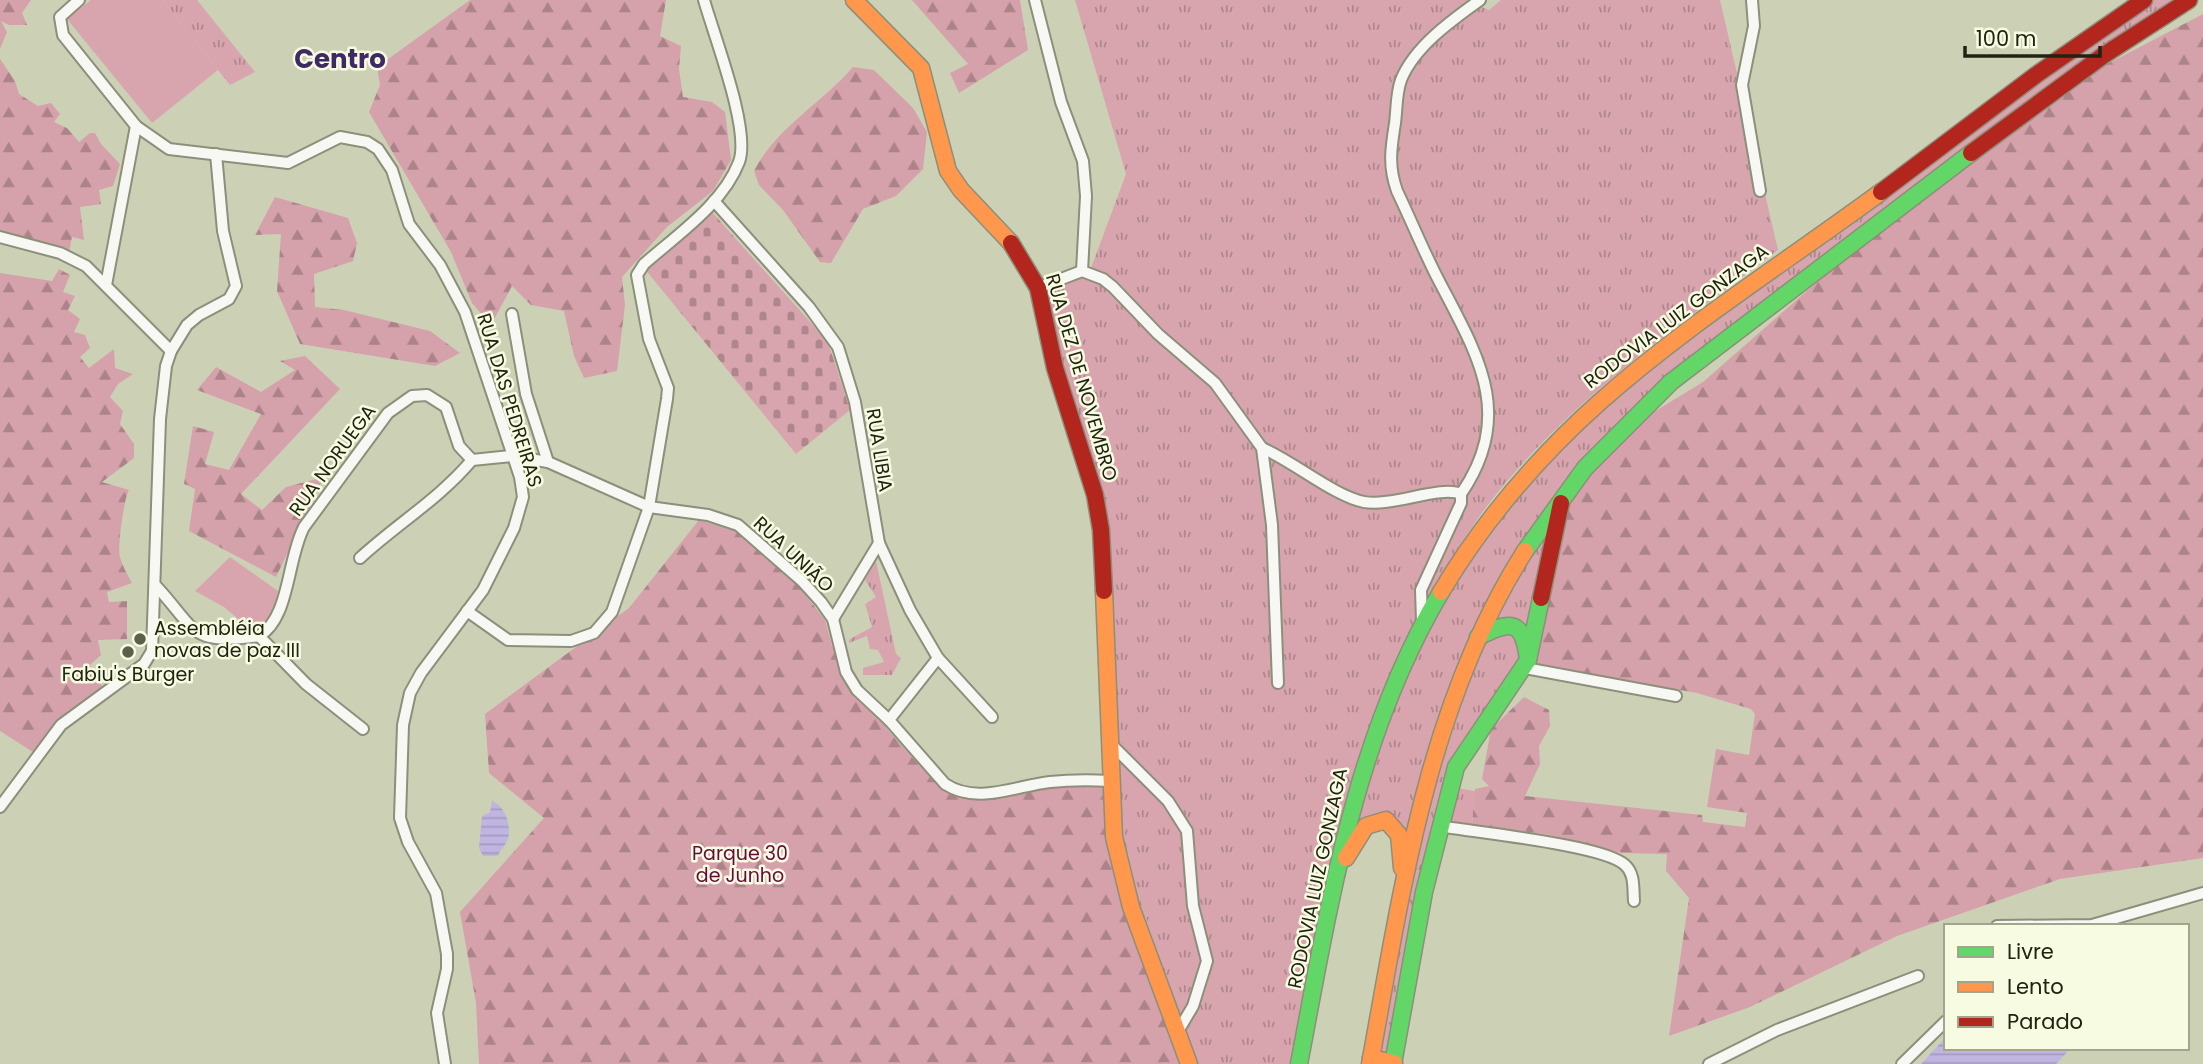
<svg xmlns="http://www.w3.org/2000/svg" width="2203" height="1064" viewBox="0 0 2203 1064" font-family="Poppins,sans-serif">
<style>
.grass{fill:url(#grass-tufts)}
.forest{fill:url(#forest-firs)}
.cemetery{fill:url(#cemetery-stones)}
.pitch{fill:#d8a5ae}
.water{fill:url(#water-rules)}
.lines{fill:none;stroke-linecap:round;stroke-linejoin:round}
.street-casing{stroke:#8c8f7a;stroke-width:14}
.fast-casing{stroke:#8c8f7a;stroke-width:19}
.slow-casing{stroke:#8c8f7a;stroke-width:19}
.jam-casing{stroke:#8c8f7a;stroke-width:19}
.street{stroke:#f7f8f4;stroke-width:10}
.fast{stroke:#63d668;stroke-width:16}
.slow{stroke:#ff974d;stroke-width:16}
.jam{stroke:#b3261e;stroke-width:16}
.poi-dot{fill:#5c604a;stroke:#f6fbe2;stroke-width:2.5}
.labels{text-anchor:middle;stroke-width:5;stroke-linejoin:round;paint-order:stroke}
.street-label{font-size:19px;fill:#202310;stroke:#f6fbe2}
.poi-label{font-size:19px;fill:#202310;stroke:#f6fbe2;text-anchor:start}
.park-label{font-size:19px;fill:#650a3a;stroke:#f6fbe2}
.district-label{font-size:26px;font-weight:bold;fill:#3d2a64;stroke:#f6fbe2}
</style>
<defs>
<pattern id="grass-tufts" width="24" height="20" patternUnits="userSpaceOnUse" patternTransform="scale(1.75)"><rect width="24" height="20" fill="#d8a5ae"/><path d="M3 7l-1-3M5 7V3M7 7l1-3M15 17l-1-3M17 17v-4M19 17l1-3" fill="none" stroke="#af868c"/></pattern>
<pattern id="forest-firs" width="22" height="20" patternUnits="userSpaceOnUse" patternTransform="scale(1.75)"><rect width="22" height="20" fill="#d5a1aa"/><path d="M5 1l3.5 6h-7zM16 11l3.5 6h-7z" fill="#ac8389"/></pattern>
<pattern id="cemetery-stones" width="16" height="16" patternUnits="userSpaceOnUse" patternTransform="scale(1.75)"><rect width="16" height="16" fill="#d8a5ae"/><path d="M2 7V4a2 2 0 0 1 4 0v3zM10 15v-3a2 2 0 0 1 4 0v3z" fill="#af868c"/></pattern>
<pattern id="water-rules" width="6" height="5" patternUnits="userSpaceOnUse" patternTransform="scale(1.75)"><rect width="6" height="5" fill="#c0b5e0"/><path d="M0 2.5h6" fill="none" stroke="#a59bbf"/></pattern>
</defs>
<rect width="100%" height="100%" fill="#ccd1b6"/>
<!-- grass -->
<g class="grass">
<polygon points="162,0 197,0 255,72 230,85"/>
<path d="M1075 0H1466L1489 10 1501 0H1720L1778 250C1673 330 1561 406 1481 514 1450 557 1426 606 1399 651L1489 525 1590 413 2143 0H2187L1701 355 1528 539 1476 637 1404 874 1391 819 1345 847 1293 1064H1193L1130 868 1118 793 1109 587 1045 291 1088 276 1126 174Z"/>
<polygon points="1557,512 1528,640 1495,625 1531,542"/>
<polygon points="876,561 896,654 901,658 892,675 863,675 863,668 884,662 878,650 870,649 867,636 849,643 850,639 872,627 865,604 876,597 865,580"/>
<polygon points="1516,626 1524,661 1459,750 1390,1064 1375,1064 1412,862 1481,640"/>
<polygon points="1451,787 1475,791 1472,825 1444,822"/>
</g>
<!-- forest -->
<g class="forest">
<polygon points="0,0 31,0 22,13 27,25 9,25 1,21 7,32 0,49"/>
<polygon points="470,0 666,0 660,36 681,46 679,69 683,97 712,102 725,112 731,160 713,191 667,227 622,277 625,305 617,371 584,378 574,356 564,311 531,305 512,286 491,325 472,303 451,252 369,112 380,85 377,67"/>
<polygon points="912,0 1020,0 1028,50 959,93 950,73 968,64"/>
<polygon points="2203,14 2203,858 2060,879 1897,936 1750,1007 1669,1036 1689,898 1666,871 1667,854 1622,853 1545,834 1472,825 1475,789 1489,786 1482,779 1491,729 1524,697 1549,710 1550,726 1539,746 1540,764 1525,796 1702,815 1703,822 1745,827 1747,813 1707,807 1716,749 1749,755 1755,714 1751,709 1697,693 1535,665 1562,503 1639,421 1703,382 1889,219 2092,72"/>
<polygon points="0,59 15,81 19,94 38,106 51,103 60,114 54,122 67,128 79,142 90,133 95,133 101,144 120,164 113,186 99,190 101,204 80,207 84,240 72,237 69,253 0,232"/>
<path d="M853 67 874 70 913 108 927 132 923 169 896 196 863 209 831 263 820 262 783 210 759 185 754 171C777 127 821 104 853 67Z"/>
<polygon points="275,197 348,218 357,243 353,261 314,274 315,307 344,310 430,331 460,353 435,366 300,344 277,291 281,234 255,235"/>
<path d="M59 269 70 275 63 292 75 296 68 310 80 319 74 332 85 335 90 348 80 357 89 368 114 349 115 368 133 374 118 384 110 397 123 411 120 424 134 444V458L102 482 129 490C124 498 117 548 120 557 122 566 128 575 132 583L107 592 109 602 127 601V639L98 640 101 655 90 665 103 688 53 725 33 752 0 731V273L52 281Z"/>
<polygon points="305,356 340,389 241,494 262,510 286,487 324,477 276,577 189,531 195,489 184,484 193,426 214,432 205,464 229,470 261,414 197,390 216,367 261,392 295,370 280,361"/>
<polygon points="699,520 738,532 796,583 825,620 832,646 887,729 938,786 968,799 985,800 1053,787 1097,785 1118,793 1130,868 1193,1064 479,1064 476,1003 460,912 544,818 489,773 485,714 629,608"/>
</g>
<!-- cemetery -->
<polygon class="cemetery" points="711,211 828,342 850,410 796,454 644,268"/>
<!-- pitch -->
<g class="pitch">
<polygon points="91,0 162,0 218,70 152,123 67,19"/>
<polygon points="230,557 278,591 272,617 254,632 224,607 195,591"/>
</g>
<!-- water -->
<g class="water">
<path d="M492 801C505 805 513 828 507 841 505 846 500 850 498 856H483L479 848 482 816 490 812Z"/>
<polygon points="1946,1037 1946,1048 2071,1048 2056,1064 1921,1064"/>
</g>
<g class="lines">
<!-- street casing -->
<g class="street-casing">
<g id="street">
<polyline points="79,0 60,17 63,35 136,126 169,149 288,163 340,137 367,142 378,149 392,170 409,224 440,265 465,312 520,477 523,497 514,528 483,590 421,673 410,693 403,725 400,818 408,842 436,893 447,954 447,969 437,1013 445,1064"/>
<polyline points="1035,0 1061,102 1083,161 1086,196 1082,271 1103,279 1113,287 1158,334 1215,383 1262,448 1272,525 1278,683"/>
<polyline points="1752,0 1754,26 1742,85 1760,191"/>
<polyline points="714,201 809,307 838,347 855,402 879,543 910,610 938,658 992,717"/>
<polyline points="0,237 60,253 86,266 171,351"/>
<polyline points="106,285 136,126"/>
<polyline points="1038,288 1082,271"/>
<polyline points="512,314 526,394 548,462"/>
<path d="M1262 448C1293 461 1334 496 1364 502 1392 507 1441 485 1461 494V503L1421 590 1422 621"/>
<path d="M1461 494C1516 414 1477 354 1438 279 1423 250 1411 220 1397 191 1388 166 1391 148 1395 123 1397 108 1396 94 1401 80 1414 47 1452 20 1480 0"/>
<path d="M360 558C397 524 439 499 472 460L511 456 548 462 649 507 708 515 738 525 802 581 821 602 833 619 846 672 857 690 889 720 945 784C977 805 1015 786 1050 782 1070 780 1090 780 1110 781"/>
<path d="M156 586C197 630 189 646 259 636 290 618 287 559 304 527L388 413 412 396 427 395 446 407 459 446 472 460"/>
<path d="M467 611 508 640 571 641 594 633 612 612 649 507 667 399 668 388 649 339 637 275 644 264C677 235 723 204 739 162 751 130 714 36 704 0"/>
<polyline points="833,619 879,543"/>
<polyline points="259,636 306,684 363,729"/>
<polyline points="1525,668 1676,696"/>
<polyline points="889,720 938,658"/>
<polyline points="1109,742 1168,801 1187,831 1193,906 1207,961 1193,1006 1177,1033"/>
<polyline points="0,807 61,725 144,664 152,651 160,419 166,366 171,351 187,325 199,315 229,299 236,286 223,231 216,154"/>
<path d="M1439 826C1473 832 1605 845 1625 865 1635 874 1633 888 1634 901"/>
<polyline points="1997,926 2092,925 2203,893"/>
<polyline points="1709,1064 1777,1030 1918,976"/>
<polyline points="1902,1064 1946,1021"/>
</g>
</g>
<!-- fast casing -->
<g class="fast-casing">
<g id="fast">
<polyline points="1525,551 1585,468 1671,382 1971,153"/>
<path d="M1478 637C1511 620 1523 619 1528 660"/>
<path d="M1299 1064C1330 901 1355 737 1441 592"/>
<polyline points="1393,1064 1424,892 1456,767 1528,660 1541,598"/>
</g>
</g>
<!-- slow casing -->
<g class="slow-casing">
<g id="slow">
<polyline points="854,0 921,68 948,171 961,190 1011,243"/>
<polyline points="1104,591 1114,837 1131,907 1189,1064"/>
<path d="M1441 592C1553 404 1711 317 1881 192"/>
<polyline points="1346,858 1366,826 1386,820 1399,835 1402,868"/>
<polyline points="1371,1058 1394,1063"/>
<path d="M1370 1064C1402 889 1428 703 1525 551"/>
</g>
</g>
<!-- jam casing -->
<g class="jam-casing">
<g id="jam">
<polyline points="1971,153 2104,55 2189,0"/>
<polyline points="1881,192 2036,75 2144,0"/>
<polyline points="1011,243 1038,288 1055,368 1095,495 1101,530 1104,591"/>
<polyline points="1541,598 1561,503"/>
</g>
</g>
<!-- street -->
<use href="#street" class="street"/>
<!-- fast -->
<use href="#fast" class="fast"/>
<!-- slow -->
<use href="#slow" class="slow"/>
<!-- jam -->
<use href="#jam" class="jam"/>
</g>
<!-- markers -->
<g class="poi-dot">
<circle cx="140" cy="639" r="7"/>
<circle cx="128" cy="652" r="7"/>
</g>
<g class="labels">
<!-- street labels -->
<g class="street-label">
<text transform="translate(1676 316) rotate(-37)" y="7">RODOVIA LUIZ GONZAGA</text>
<text transform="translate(1082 377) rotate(74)" y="7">RUA DEZ DE NOVEMBRO</text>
<text transform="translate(510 400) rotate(73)" y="7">RUA DAS PEDREIRAS</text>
<text transform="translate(880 450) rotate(81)" y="7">RUA LIBIA</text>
<text transform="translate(332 460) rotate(-54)" y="7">RUA NORUEGA</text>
<text transform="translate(794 554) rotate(43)" y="7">RUA UNIÃO</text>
<text transform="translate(1317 878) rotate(-78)" y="7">RODOVIA LUIZ GONZAGA</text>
</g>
<!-- poi labels -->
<g class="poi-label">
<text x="154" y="635">Assembléia<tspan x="154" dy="22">novas de paz III</tspan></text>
<text x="128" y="681" text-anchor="middle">Fabiu's Burger</text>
</g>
<!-- park labels -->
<g class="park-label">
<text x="740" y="860">Parque 30<tspan x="740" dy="22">de Junho</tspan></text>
</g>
<!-- district labels -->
<g class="district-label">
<text x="340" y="68">Centro</text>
</g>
</g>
<!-- legend -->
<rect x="1944" y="924" width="245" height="126" fill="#f6fbe2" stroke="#a0a58e" stroke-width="2"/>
<rect x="1958" y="947" width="35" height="10" fill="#63d668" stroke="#a0a58e" stroke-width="2"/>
<text x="2007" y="959" font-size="21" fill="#202310">Livre</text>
<rect x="1958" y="982" width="35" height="10" fill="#ff974d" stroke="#a0a58e" stroke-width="2"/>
<text x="2007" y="994" font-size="21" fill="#202310">Lento</text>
<rect x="1958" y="1017" width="35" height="10" fill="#b3261e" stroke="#a0a58e" stroke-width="2"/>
<text x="2007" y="1029" font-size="21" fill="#202310">Parado</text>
<!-- scale -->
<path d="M1965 46v10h135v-10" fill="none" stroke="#202310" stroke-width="3.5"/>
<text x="1976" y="46" font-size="21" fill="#202310" stroke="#f6fbe2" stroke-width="5" paint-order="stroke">100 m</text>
</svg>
